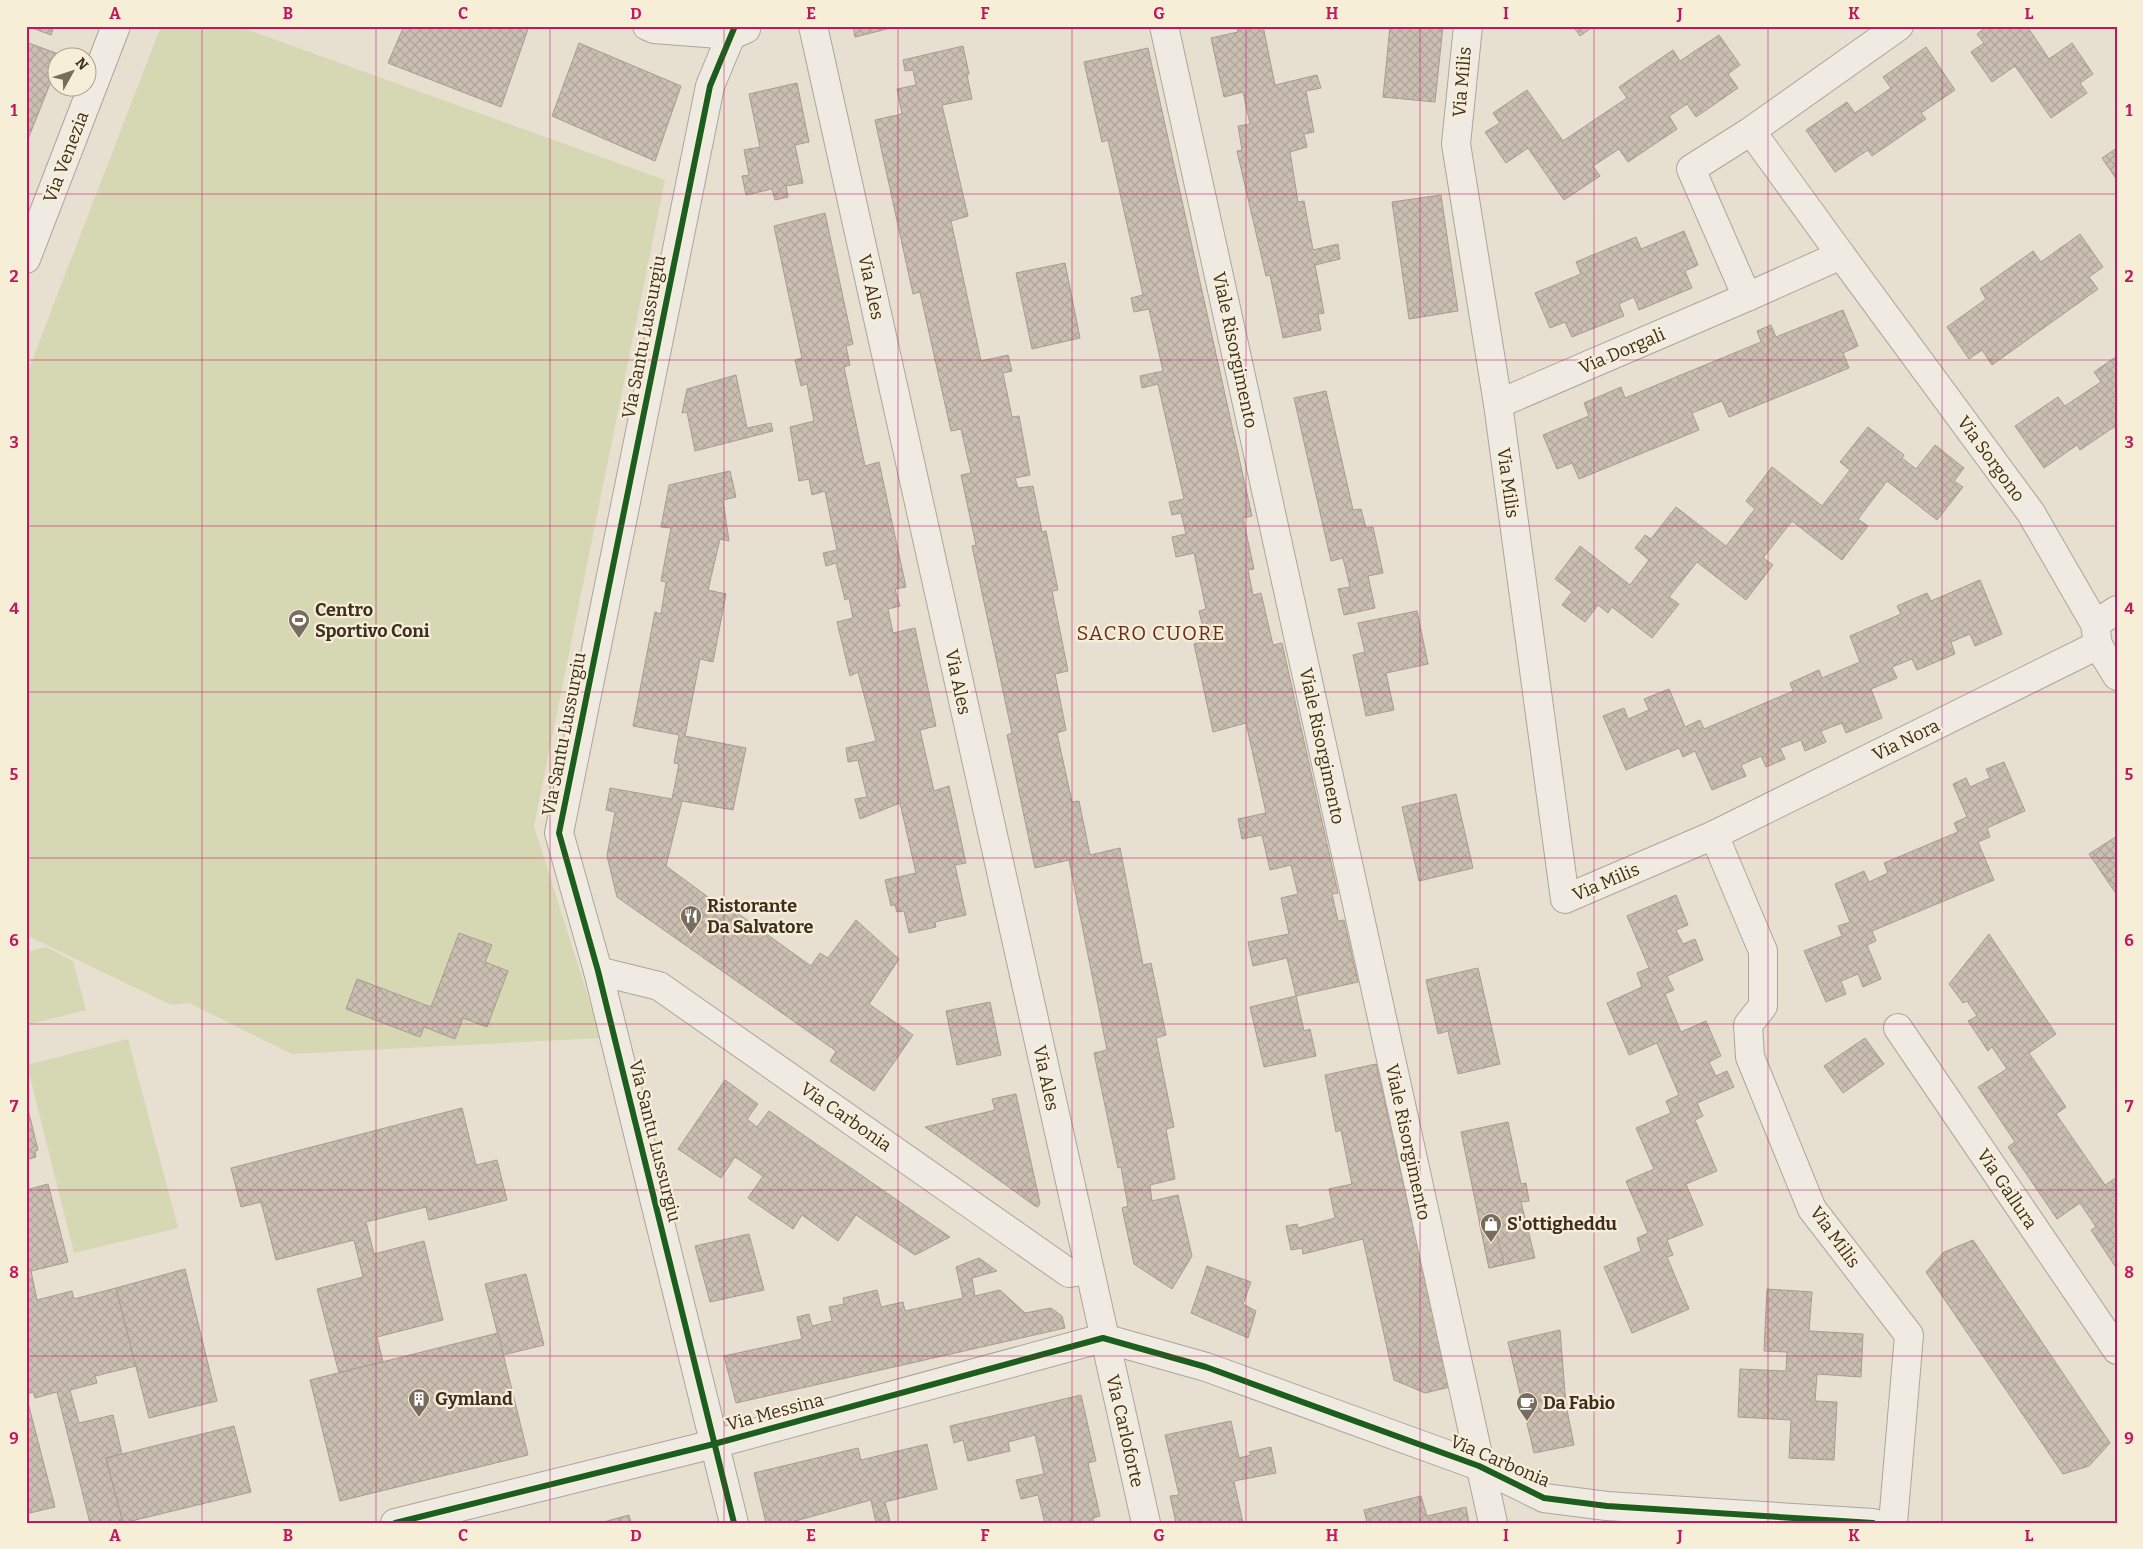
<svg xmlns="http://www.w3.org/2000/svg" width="2143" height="1549" viewBox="0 0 2143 1549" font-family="Bitter,serif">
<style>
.park{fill:#d6d7b3}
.building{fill:url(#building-cross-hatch);stroke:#a89c90}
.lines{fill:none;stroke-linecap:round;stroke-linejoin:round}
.minor-casing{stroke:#ada599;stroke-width:30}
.minor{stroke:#efebe3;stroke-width:28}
.cycleway-casing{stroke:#f7eed8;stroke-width:9}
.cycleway{stroke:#1b5e20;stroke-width:6}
.grid{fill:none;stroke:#c2185b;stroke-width:1;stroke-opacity:0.55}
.labels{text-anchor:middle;stroke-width:4.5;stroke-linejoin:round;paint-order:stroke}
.street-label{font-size:18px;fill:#3d2e20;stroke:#f7eed8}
.poi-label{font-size:18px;font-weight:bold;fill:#3d2e20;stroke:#f7eed8;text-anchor:start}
.quarter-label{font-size:20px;letter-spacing:1px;fill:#6b2e1e;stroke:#f7eed8}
.neatline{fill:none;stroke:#c2185b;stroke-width:2}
.grid-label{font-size:16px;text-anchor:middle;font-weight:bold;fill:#c2185b}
</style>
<defs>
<pattern id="building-cross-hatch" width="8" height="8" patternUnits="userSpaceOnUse" patternTransform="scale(1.25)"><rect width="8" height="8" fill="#cbbfb2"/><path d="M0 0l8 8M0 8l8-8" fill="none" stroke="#afa499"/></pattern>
</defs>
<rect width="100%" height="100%" fill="#e7e0d1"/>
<!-- park -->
<g class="park">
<polygon points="161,26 237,26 665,180 534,826 601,1038 292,1054 189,1003 171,1005 26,935 26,376"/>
<polygon points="46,947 73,961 86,1010 26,1025 26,952"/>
<polygon points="128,1039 178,1228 74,1253 27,1065"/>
</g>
<!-- building -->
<g class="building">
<polygon points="27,26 54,26 51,35"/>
<polygon points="404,26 522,26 528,29 501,107 388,63"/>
<polygon points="853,26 899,26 855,37"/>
<polygon points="1237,26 1263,26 1275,85 1317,75 1321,88 1306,91 1314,132 1304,134 1307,147 1290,152 1298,202 1304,201 1313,250 1338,244 1340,259 1315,265 1324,313 1318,314 1321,330 1283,338 1270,275 1266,276 1237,151 1242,150 1238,126 1250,124 1243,92 1224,97 1211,38 1238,32"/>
<polygon points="1390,26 1443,26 1435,102 1383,97"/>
<polygon points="1573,26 1594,26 1580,36"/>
<polygon points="1987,26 2027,26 2049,59 2072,43 2093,74 2080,83 2087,93 2051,118 2015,66 1992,82 1971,52 1984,43 1977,34"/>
<polygon points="1719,35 1740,65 1728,74 1738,88 1696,117 1687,104 1669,116 1677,129 1628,162 1619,149 1593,166 1600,176 1564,200 1528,148 1506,163 1485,132 1500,123 1493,113 1527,90 1563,141 1627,98 1619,87 1673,50 1680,61"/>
<polygon points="26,42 61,55 58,58 58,64 26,144"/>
<polygon points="579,43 681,86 655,161 552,116"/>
<polygon points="963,46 969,74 967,75 972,99 942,105 968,216 951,221 981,361 1008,355 1012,371 1003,373 1012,417 1019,416 1030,475 1015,478 1018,488 1033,486 1042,532 1046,531 1058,590 1052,591 1068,671 1055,674 1066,730 1057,733 1072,802 1079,801 1090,855 1120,848 1143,965 1151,963 1166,1035 1156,1038 1174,1127 1166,1129 1175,1179 1150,1185 1152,1201 1178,1195 1192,1256 1172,1289 1134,1264 1122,1208 1128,1206 1121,1167 1118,1168 1094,1053 1107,1050 1069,860 1035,868 1007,735 1012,733 972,546 976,545 961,475 971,473 961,429 951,431 920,292 913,294 875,120 902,114 897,89 916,85 913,70 905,71 903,60"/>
<polygon points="1926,47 1955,90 1921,113 1926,119 1872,156 1868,150 1835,172 1806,130 1847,102 1855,113 1891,88 1883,77"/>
<polygon points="1148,48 1252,516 1243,518 1254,569 1248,570 1253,595 1261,593 1273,645 1282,643 1338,893 1332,894 1338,921 1344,920 1358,982 1296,996 1304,1031 1310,1029 1316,1056 1264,1067 1250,1007 1296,996 1287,958 1253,966 1248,942 1289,934 1281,898 1298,894 1291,865 1270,870 1262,835 1242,839 1238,819 1266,813 1246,723 1213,732 1194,644 1206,641 1199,611 1206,609 1194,553 1176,557 1172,537 1186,534 1181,513 1172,515 1169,502 1184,499 1158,384 1142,388 1140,376 1163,371 1149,309 1134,312 1131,298 1143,295 1108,140 1102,142 1084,62"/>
<polygon points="797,83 809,142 795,145 803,183 786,186 788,197 775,200 772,189 746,195 742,176 749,175 744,150 760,147 749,94"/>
<polygon points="2117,148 2117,180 2102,158"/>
<polygon points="1441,195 1458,311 1409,319 1392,202"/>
<polygon points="825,213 853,344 846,346 850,365 844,367 865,466 879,462 906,587 895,589 900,606 888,609 893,633 915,628 936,726 920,730 934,791 949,786 966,863 955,865 966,915 935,922 936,927 909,933 904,911 897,912 895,905 891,906 885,880 916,873 900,803 860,819 855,799 867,797 858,760 848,762 846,748 876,741 858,672 850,676 837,622 853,618 849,598 845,600 836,563 826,566 823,553 837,550 825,491 812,495 809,479 799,481 790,427 814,421 807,384 801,386 795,360 802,358 774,226"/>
<polygon points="1684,231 1698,265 1685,271 1692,288 1639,310 1634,297 1619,304 1624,316 1572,337 1565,322 1550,328 1535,293 1581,274 1576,262 1636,237 1641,249"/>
<polygon points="2080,234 2103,267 2089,277 2098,289 1992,365 1982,350 1969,359 1947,327 1986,299 1980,289 2033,251 2041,262"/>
<polygon points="1065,263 1080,338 1032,349 1016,273"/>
<polygon points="1843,310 1858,346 1843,353 1849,368 1729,417 1722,401 1692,413 1699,430 1579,479 1572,463 1557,469 1543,435 1589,416 1584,403 1621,387 1625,398 1761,342 1757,331 1771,325 1776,337"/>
<polygon points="2117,356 2117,425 2080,450 2077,445 2044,468 2015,426 2058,397 2065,406 2101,382 2094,372"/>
<polygon points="736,375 747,428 771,423 773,431 695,451 687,412 682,413 687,389"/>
<polygon points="1326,391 1353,510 1361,509 1366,528 1373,527 1383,573 1368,576 1375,608 1344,615 1338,589 1350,587 1343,558 1331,561 1294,398"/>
<polygon points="1868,427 1904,455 1902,458 1916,469 1935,445 1964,468 1954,481 1963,487 1937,520 1887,481 1858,519 1868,526 1842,560 1792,521 1763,558 1773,565 1746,600 1697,562 1669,597 1679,604 1652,638 1612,607 1608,613 1598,605 1585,622 1562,605 1572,592 1555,579 1580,546 1630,585 1649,560 1635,548 1645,535 1651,539 1676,507 1726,546 1755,509 1746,501 1772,467 1822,506 1850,470 1840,462"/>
<polygon points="730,471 736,497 723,500 729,541 720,539 708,590 726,594 713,662 700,659 685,736 746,748 733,810 682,801 666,866 712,900 715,897 811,966 820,953 828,958 856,920 899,959 869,1004 913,1035 874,1091 830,1061 836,1051 617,897 607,856 615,812 606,810 610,788 672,799 679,764 674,763 679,735 633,726 655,612 661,614 666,582 661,581 671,528 661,527 669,485"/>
<polygon points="1980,580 2002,634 1975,646 1970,634 1951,642 1955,654 1917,670 1912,659 1892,667 1897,678 1871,689 1882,718 1846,733 1842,723 1821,731 1826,742 1805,751 1801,740 1780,748 1785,759 1766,767 1761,756 1741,765 1746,776 1712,790 1695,751 1683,757 1679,748 1626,770 1603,716 1624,708 1628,719 1649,710 1644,699 1669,689 1685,727 1700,720 1704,729 1793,691 1790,683 1819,670 1822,678 1860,662 1850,636 1901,614 1897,606 1927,593 1931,601"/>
<polygon points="1417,611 1428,664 1386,673 1394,710 1366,716 1353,655 1365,652 1358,623"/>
<polygon points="2004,762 2025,811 1987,828 1990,837 1978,842 1994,880 1872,931 1876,941 1867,945 1881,979 1863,987 1858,974 1841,981 1846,994 1826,1002 1804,951 1842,936 1838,926 1850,922 1835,884 1864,871 1869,882 1888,873 1884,863 1958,832 1954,823 1967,817 1953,784 1966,778 1970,787 1990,778 1986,769"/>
<polygon points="1456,794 1473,868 1419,881 1402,807"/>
<polygon points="2117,836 2117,895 2089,854"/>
<polygon points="1676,895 1688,925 1676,930 1683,944 1695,939 1703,960 1667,976 1674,990 1665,994 1681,1032 1706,1021 1721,1056 1709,1062 1716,1076 1727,1071 1734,1087 1697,1103 1703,1116 1695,1120 1717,1171 1686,1184 1703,1225 1667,1240 1673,1255 1667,1257 1689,1309 1632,1333 1604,1267 1641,1251 1637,1238 1648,1233 1626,1181 1654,1169 1636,1128 1671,1113 1666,1101 1679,1095 1657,1043 1629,1055 1607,1003 1642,987 1637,973 1649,968 1627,916"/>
<polygon points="459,933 492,945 485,962 508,971 487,1027 463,1018 455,1039 424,1027 420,1037 346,1009 357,979 431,1007"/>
<polygon points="1989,934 2056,1034 2029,1053 2066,1107 2056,1114 2105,1185 2117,1177 2117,1269 2091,1230 2096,1227 2080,1203 2057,1219 2008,1147 2015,1142 1978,1087 2007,1069 1992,1047 1988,1051 1968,1021 1977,1016 1967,1001 1963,1003 1949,984"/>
<polygon points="1478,968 1500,1064 1458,1074 1448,1031 1438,1034 1426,980"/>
<polygon points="990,1002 1001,1055 957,1065 946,1011"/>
<polygon points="1865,1038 1884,1064 1843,1093 1824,1066"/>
<polygon points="1376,1064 1450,1387 1425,1393 1394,1380 1363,1239 1303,1254 1302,1248 1291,1250 1286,1226 1297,1224 1298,1228 1335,1218 1329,1189 1352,1184 1341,1130 1336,1132 1325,1075"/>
<polygon points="725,1080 758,1104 747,1119 757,1127 769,1111 950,1237 915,1255 856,1215 838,1241 802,1215 793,1229 748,1198 763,1176 735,1157 721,1178 678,1149"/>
<polygon points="1016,1094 1040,1203 1038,1207 1035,1206 925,1127 995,1110 992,1099"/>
<polygon points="26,1101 38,1150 35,1151 36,1157 26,1160"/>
<polygon points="462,1108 476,1165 497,1160 507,1200 429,1220 426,1207 366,1222 374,1254 424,1241 443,1320 377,1337 383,1362 339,1373 317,1289 363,1277 354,1240 276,1260 261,1202 241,1207 231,1168"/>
<polygon points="1508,1122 1521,1184 1526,1183 1529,1201 1521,1202 1535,1258 1489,1268 1461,1132"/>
<polygon points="48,1184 68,1262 31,1271 37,1300 72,1291 74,1299 116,1288 136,1366 95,1376 97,1383 70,1390 79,1423 113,1415 122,1454 106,1458 123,1523 90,1523 57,1392 35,1398 33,1392 26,1394 26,1190"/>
<polygon points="1493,1218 1504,1264 1489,1268 1479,1221"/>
<polygon points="749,1234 764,1290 710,1302 695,1246"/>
<polygon points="1973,1240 2110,1443 2089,1466 2063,1474 1926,1272 1944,1252"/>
<polygon points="979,1258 997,1271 972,1278 975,1296 1000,1290 1025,1313 1051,1308 1062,1316 1065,1328 736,1403 724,1356 802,1339 797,1317 809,1314 812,1326 832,1321 829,1307 844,1304 843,1298 877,1290 881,1307 903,1302 905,1311 963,1298 956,1267"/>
<polygon points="1207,1266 1251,1282 1243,1304 1256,1311 1248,1338 1191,1313"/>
<polygon points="185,1269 217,1401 149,1418 116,1288"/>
<polygon points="526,1274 544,1345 503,1355 485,1284"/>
<polygon points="1767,1289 1812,1292 1809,1331 1863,1334 1861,1377 1817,1374 1815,1401 1837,1402 1834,1460 1789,1458 1791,1420 1738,1417 1740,1369 1786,1371 1787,1352 1764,1351"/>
<polygon points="1560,1330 1566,1405 1525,1415 1508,1342"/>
<polygon points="498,1333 528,1455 340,1501 310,1380"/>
<polygon points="26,1395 55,1507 26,1514"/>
<polygon points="1081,1395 1096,1461 1088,1463 1100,1516 1093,1518 1094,1523 1045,1523 1038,1495 1021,1499 1016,1480 1044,1474 1035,1435 1008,1442 1010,1451 968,1461 963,1440 954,1443 950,1426"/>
<polygon points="1566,1405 1574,1445 1534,1453 1525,1415"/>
<polygon points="1231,1421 1239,1458 1251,1455 1249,1452 1271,1447 1276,1473 1234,1481 1243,1523 1176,1523 1170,1496 1179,1495 1165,1435"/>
<polygon points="234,1426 251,1492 123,1523 106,1458"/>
<polygon points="927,1444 937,1489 885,1502 890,1521 876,1523 871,1500 788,1523 766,1523 754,1473 858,1448 861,1460"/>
<polygon points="1421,1496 1427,1516 1466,1507 1469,1523 1367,1523 1364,1510"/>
<polygon points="629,1515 631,1523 600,1523"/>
</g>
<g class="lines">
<!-- minor casing -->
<g class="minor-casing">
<g id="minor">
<polyline points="647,26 654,29 732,35 746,29"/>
<polyline points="813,26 1146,1523"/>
<polyline points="1164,26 1493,1523"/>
<polyline points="1468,26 1456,144 1498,404 1565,899 1714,835 2098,645"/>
<polyline points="1751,131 1841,255 1747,297 1691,169 1751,131 1899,26"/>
<polyline points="1841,255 2031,513 2095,624 2098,645 2117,676"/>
<polyline points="26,259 116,26"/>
<polyline points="1498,404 1747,297"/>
<polyline points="2095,624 2117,610"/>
<polyline points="1714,835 1763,951 1763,1006 1748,1025 1750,1057 1812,1209 1909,1335 1893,1523"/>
<polyline points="598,971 659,986 1069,1273 1088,1270"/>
<polyline points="1898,1028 2117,1350"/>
<polyline points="1103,1338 1206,1367 1479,1466 1544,1498 1607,1506 1873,1523"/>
<polyline points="395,1523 714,1444 1103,1338"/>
<polyline points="734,1523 598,971 559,833 710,86 735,26"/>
</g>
</g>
<!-- minor -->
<use href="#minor" class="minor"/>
<!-- cycleway casing -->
<g class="cycleway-casing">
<g id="cycleway">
<polyline points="395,1523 714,1444 1103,1338 1206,1367 1479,1466 1544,1498 1607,1506 1873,1523"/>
<polyline points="734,1523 598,971 559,833 710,86 735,26"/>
</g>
</g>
<!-- cycleway -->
<use href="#cycleway" class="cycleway"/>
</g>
<!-- grid -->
<path class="grid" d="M202 26V1523M376 26V1523M550 26V1523M724 26V1523M898 26V1523M1072 26V1523M1246 26V1523M1420 26V1523M1594 26V1523M1768 26V1523M1942 26V1523M26 194H2117M26 360H2117M26 526H2117M26 692H2117M26 858H2117M26 1024H2117M26 1190H2117M26 1356H2117"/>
<!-- icons -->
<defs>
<g id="stadium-pin" transform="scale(1.125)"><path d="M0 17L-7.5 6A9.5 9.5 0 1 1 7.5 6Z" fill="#786c5e" stroke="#f7eed8"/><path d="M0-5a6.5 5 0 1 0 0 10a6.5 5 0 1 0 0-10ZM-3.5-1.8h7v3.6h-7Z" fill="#fff"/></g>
<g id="restaurant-pin" transform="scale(1.125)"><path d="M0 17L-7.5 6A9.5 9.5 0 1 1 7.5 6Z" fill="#786c5e" stroke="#f7eed8"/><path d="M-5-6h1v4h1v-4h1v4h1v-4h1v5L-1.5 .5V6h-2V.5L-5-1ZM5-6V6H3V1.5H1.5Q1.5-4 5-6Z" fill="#fff"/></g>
<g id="shop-pin" transform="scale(1.125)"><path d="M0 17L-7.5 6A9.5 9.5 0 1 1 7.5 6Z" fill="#786c5e" stroke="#f7eed8"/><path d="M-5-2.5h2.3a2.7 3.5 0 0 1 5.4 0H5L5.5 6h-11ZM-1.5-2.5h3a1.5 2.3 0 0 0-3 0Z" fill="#fff"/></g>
<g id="building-pin" transform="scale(1.125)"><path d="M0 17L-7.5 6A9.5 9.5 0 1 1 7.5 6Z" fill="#786c5e" stroke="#f7eed8"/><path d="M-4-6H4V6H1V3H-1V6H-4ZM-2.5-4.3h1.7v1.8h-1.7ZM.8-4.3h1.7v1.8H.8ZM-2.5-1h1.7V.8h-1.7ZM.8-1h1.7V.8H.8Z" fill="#fff"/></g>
<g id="cafe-pin" transform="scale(1.125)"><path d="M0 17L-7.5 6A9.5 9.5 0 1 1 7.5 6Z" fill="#786c5e" stroke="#f7eed8"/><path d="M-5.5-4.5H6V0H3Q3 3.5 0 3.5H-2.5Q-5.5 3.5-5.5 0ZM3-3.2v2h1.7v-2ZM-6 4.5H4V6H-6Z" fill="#fff"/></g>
</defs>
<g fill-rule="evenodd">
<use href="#stadium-pin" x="299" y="620"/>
<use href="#restaurant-pin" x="691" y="916"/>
<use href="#shop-pin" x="1491" y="1224"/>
<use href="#building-pin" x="419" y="1399"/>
<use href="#cafe-pin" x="1527" y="1403"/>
</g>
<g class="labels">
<!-- street labels -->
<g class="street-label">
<text transform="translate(1462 82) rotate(-85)" y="6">Via Milis</text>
<text transform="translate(66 157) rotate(-69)" y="6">Via Venezia</text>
<text transform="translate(871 287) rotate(78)" y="6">Via Ales</text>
<text transform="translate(644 337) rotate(-79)" y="6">Via Santu Lussurgiu</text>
<text transform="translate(1235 350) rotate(78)" y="6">Viale Risorgimento</text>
<text transform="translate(1622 351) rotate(-23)" y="6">Via Dorgali</text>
<text transform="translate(1991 459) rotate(54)" y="6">Via Sorgono</text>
<text transform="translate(1508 483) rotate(82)" y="6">Via Milis</text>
<text transform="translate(958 682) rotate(78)" y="6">Via Ales</text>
<text transform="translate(564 734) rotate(-79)" y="6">Via Santu Lussurgiu</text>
<text transform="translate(1906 740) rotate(-26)" y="6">Via Nora</text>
<text transform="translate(1322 746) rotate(78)" y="6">Viale Risorgimento</text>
<text transform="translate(1606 882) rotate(-23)" y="6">Via Milis</text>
<text transform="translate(1046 1078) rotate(78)" y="6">Via Ales</text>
<text transform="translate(846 1117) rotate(35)" y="6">Via Carbonia</text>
<text transform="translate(655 1141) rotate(76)" y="6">Via Santu Lussurgiu</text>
<text transform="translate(1408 1142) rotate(78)" y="6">Viale Risorgimento</text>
<text transform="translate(2007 1189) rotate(56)" y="6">Via Gallura</text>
<text transform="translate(1835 1237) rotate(54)" y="6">Via Milis</text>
<text transform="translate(775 1412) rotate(-15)" y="6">Via Messina</text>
<text transform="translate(1125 1431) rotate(77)" y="6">Via Carloforte</text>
<text transform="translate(1500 1461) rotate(23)" y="6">Via Carbonia</text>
</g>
<!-- poi labels -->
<g class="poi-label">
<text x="315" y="616">Centro<tspan x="315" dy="21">Sportivo Coni</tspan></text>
<text x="707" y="912">Ristorante<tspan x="707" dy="21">Da Salvatore</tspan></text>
<text x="1507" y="1230">S'ottigheddu</text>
<text x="435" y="1405">Gymland</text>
<text x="1543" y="1409">Da Fabio</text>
</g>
<!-- quarter labels -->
<g class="quarter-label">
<text x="1151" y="640">SACRO CUORE</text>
</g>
</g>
<!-- border -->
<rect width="2143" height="1549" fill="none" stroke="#f7eed8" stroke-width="55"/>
<!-- north arrow -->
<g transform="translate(72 72) rotate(50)"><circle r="24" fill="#f7eed8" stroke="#ada18e"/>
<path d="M0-4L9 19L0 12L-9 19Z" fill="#786c5e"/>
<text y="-8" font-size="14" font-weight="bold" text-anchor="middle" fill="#3d2e20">N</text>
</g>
<rect x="28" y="28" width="2088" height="1494" class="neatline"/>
<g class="grid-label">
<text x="115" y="19">A</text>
<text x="288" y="19">B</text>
<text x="463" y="19">C</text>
<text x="636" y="19">D</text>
<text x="811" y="19">E</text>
<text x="985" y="19">F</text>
<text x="1159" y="19">G</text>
<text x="1332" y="19">H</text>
<text x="1506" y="19">I</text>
<text x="1680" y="19">J</text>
<text x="1854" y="19">K</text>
<text x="2029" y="19">L</text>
<text x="14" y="116">1</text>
<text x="2129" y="116">1</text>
<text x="14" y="282">2</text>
<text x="2129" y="282">2</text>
<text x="14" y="448">3</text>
<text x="2129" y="448">3</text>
<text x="14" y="614">4</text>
<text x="2129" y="614">4</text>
<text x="14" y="780">5</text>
<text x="2129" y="780">5</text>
<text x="14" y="946">6</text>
<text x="2129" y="946">6</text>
<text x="14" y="1112">7</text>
<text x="2129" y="1112">7</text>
<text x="14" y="1278">8</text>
<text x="2129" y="1278">8</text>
<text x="14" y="1444">9</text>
<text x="2129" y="1444">9</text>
<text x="115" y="1541">A</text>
<text x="288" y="1541">B</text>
<text x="463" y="1541">C</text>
<text x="636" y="1541">D</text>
<text x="811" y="1541">E</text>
<text x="985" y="1541">F</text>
<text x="1159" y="1541">G</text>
<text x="1332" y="1541">H</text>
<text x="1506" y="1541">I</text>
<text x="1680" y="1541">J</text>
<text x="1854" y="1541">K</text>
<text x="2029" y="1541">L</text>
</g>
</svg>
